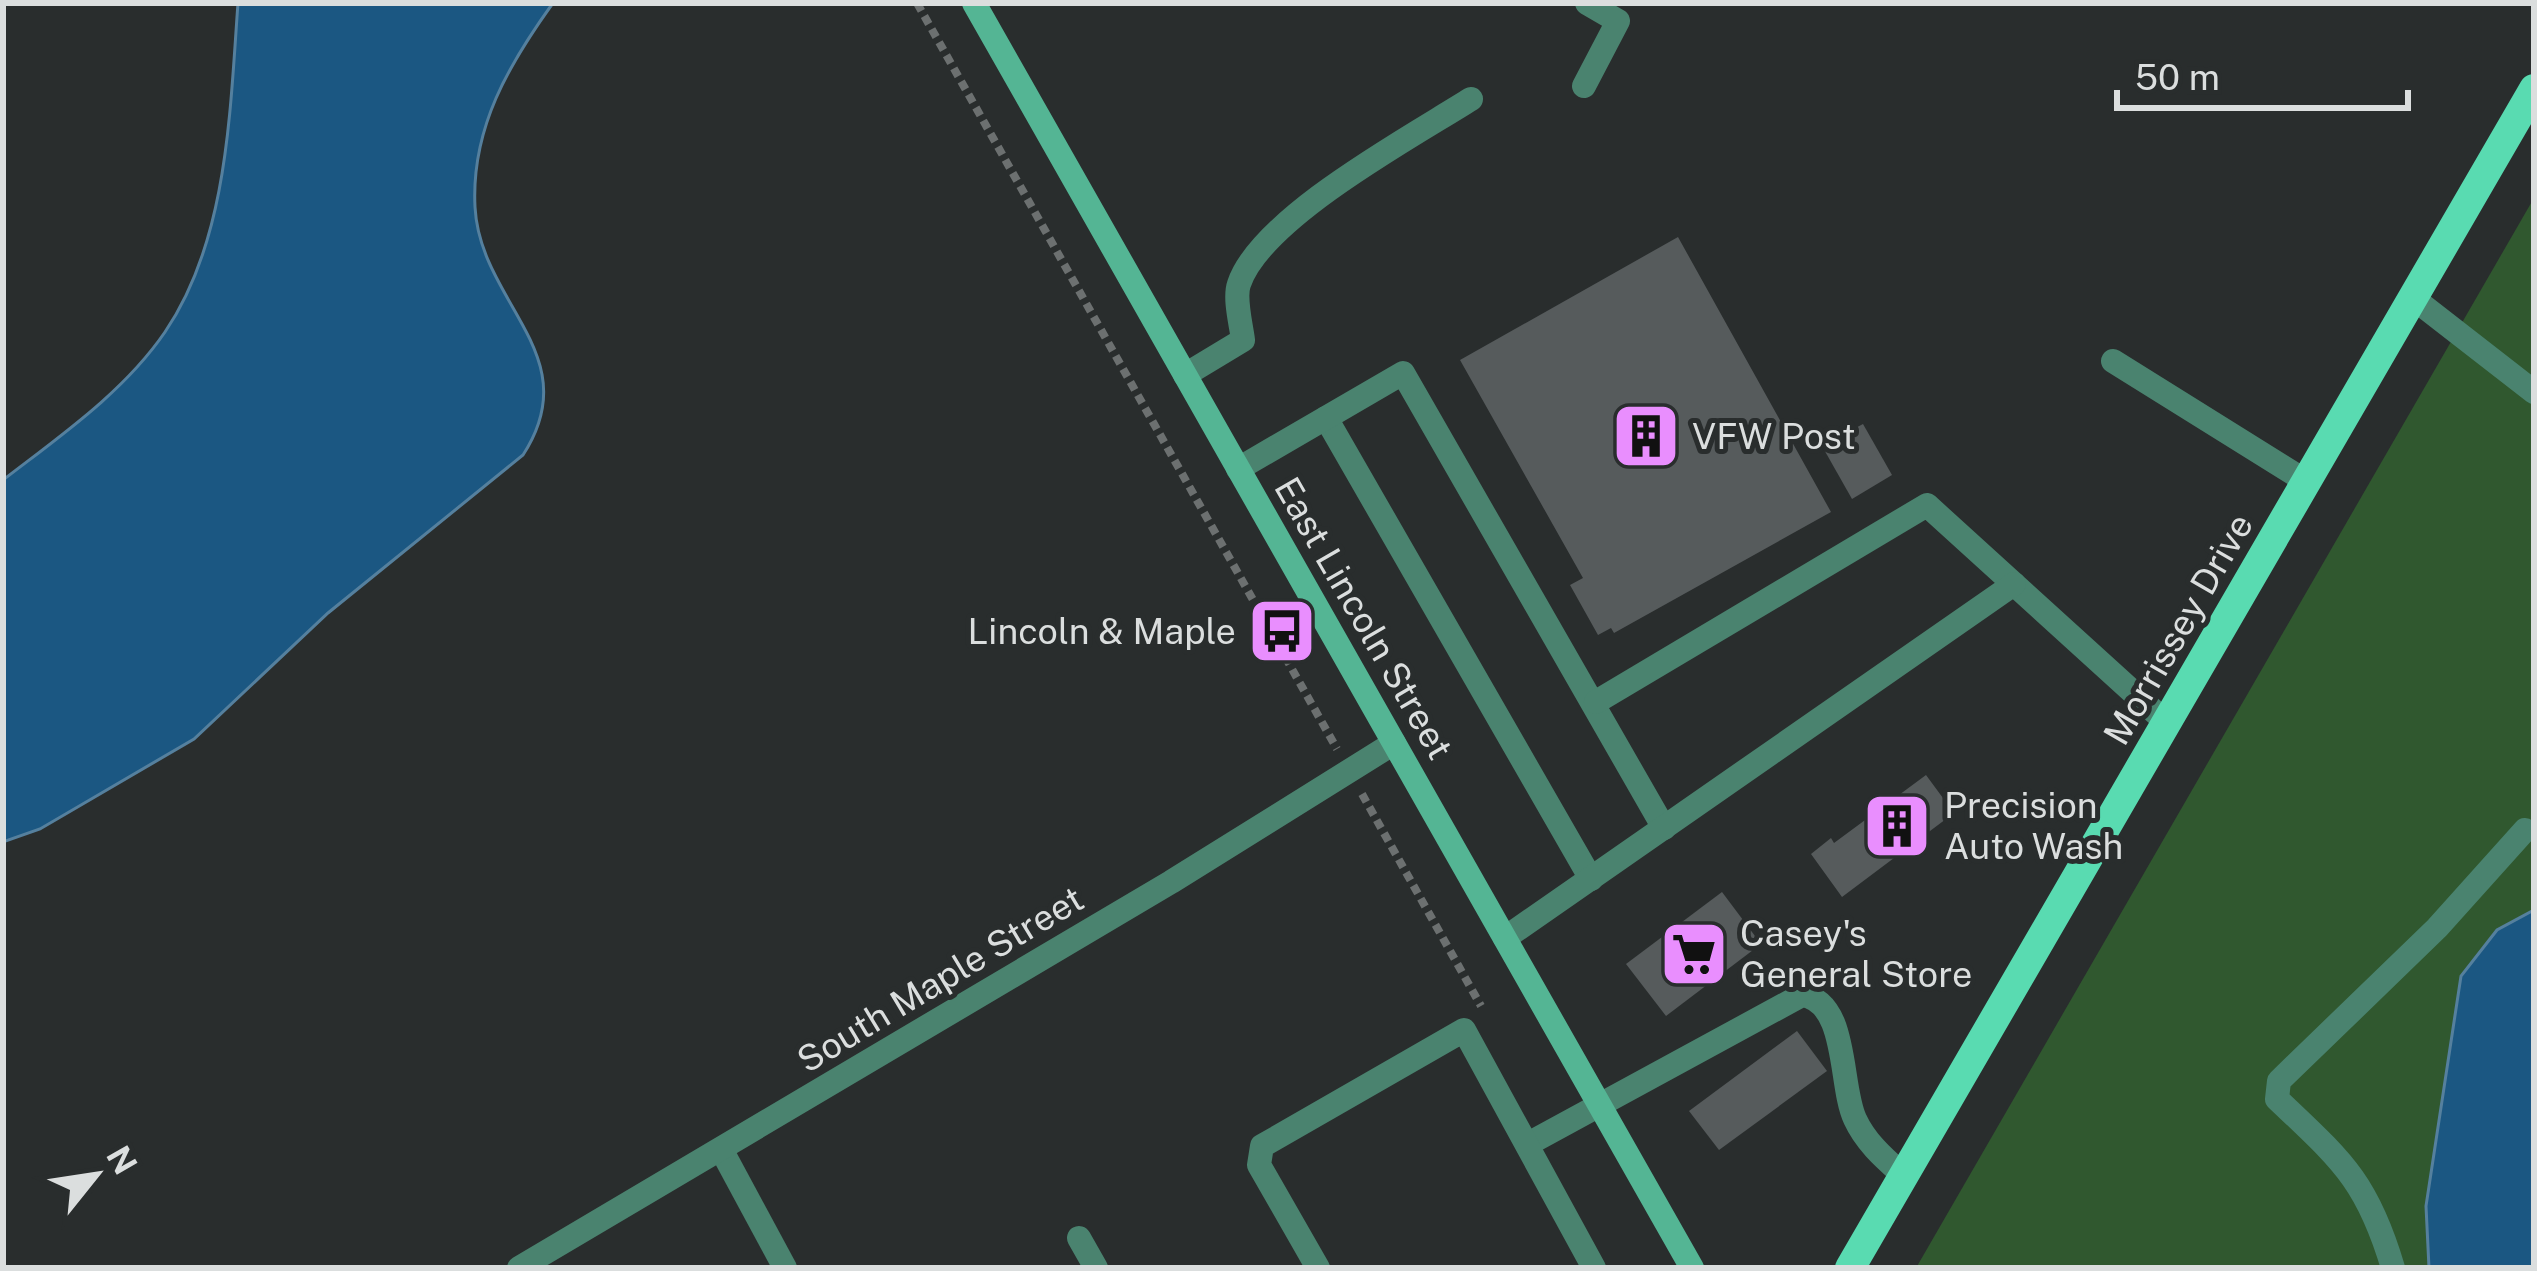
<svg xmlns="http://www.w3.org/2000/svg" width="2537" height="1271" viewBox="0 0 2537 1271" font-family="'Public Sans',sans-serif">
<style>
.green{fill:#30582f}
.water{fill:#1b5782;stroke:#55809e;stroke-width:3}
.building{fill:#565b5c}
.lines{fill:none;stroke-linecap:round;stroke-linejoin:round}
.path{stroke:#6c7070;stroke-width:8;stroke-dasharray:9 6;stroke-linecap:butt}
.lane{stroke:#4a836f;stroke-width:24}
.street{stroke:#4a836f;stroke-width:24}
.secondary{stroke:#54b594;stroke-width:24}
.primary{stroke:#59dbb1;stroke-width:30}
.labels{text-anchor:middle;stroke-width:10;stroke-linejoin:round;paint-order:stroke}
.poi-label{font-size:36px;fill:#dbdede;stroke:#292d2d;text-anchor:start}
.street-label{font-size:36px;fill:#dbdede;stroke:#292d2d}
</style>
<rect width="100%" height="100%" fill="#292d2d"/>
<!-- green -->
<polygon class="green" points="2534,198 2534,1268 1916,1268"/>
<!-- water -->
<g class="water">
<path d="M238 3H553C509 64 471 128 475 207 480 304 588 355 523 455L328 613 194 739 40 829 3 842V480C60 436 124 392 165 332 228 240 230 110 238 3Z"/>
<polygon points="2534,910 2534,1268 2429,1268 2426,1206 2461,976 2497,930"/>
</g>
<!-- building -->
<g class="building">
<polygon points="1678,237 1831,512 1614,633 1611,628 1598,635 1570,585 1583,578 1460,360"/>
<polygon points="1863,424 1892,475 1852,499 1822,446"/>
<polygon points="1926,775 1954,813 1842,897 1811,854 1831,838 1834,843"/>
<polygon points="1722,892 1761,944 1666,1016 1626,964"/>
<polygon points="1797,1031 1827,1071 1719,1150 1689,1111"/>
</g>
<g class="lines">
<!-- path -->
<g class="path">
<polyline points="917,3 1337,749"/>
<polyline points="1362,794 1481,1006"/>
</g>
<!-- lane -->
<g class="lane">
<polyline points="1584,86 1618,21 1587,3"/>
<polyline points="2413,298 2534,392"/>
<polyline points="2113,361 2307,482"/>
<path d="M1185 375 1243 340C1241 324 1234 298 1239 284 1261 218 1411 137 1471 99"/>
<polyline points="1326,418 1591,879"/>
<polyline points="1238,469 1403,373 1664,828"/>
<polyline points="1596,702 1927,505 2168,724"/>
<polyline points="1505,938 2014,584"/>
<path d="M1528 1144 1802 995C1849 1002 1839 1085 1855 1119 1866 1143 1885 1159 1904 1176"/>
<polyline points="1079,1238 1096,1268"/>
<polyline points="1318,1268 1259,1165 1262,1146 1464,1030 1594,1268"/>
<path d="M2393 1268C2367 1180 2341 1160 2277 1099L2279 1081 2437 928 2525 830"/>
</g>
<!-- street -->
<g class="street">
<polyline points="722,1151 785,1268"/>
<polyline points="519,1268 1171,882 1394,743"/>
</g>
<!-- secondary -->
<polyline class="secondary" points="974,3 1692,1268"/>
<!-- primary -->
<polyline class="primary" points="1850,1268 2534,89"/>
</g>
<!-- icons -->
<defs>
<g id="building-square" transform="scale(3.45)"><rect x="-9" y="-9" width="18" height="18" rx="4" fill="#e98efe" stroke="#292d2d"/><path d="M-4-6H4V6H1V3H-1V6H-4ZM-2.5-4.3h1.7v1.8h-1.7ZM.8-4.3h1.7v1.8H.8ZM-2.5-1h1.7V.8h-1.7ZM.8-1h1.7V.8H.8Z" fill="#111"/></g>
<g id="bus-square" transform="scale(3.45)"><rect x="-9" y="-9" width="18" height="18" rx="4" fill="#e98efe" stroke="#292d2d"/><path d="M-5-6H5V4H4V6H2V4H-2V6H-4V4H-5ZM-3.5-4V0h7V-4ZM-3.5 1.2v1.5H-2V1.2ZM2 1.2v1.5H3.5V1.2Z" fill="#111"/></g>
<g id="supermarket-square" transform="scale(3.45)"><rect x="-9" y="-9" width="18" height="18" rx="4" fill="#e98efe" stroke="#292d2d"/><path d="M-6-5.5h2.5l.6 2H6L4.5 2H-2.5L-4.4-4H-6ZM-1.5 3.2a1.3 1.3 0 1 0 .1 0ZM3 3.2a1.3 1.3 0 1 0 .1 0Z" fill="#111"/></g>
</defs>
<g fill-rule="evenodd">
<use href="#building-square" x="1646" y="436"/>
<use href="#bus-square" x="1282" y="631"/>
<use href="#building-square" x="1897" y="826"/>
<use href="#supermarket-square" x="1694" y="954"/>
</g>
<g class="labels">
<!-- poi labels -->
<g class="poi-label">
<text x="1692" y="449">VFW Post</text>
<text x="1236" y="644" text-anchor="end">Lincoln &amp; Maple</text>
<text x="1944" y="818">Precision<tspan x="1944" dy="41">Auto Wash</tspan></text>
<text x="1740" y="946">Casey's<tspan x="1740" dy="41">General Store</tspan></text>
</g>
<!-- street labels -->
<g class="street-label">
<text transform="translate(1364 618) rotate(60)" y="13">East Lincoln Street</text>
<text transform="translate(2178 629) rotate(-60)" y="13">Morrissey Drive</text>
<text transform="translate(940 979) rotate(-31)" y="13">South Maple Street</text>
</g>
</g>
<!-- border -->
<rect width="2537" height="1271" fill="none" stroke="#dbdede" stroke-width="12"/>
<!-- north arrow -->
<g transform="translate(96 1175) rotate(60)" stroke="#292d2d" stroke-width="9" paint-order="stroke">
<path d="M0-9L21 45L0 30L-21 45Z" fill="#dbdede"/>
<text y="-18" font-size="33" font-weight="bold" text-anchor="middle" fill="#dbdede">N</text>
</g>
<!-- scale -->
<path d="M2117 90v18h291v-18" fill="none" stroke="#dbdede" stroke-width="6"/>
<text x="2135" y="90" font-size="36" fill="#dbdede" stroke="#292d2d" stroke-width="9" paint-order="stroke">50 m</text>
</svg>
